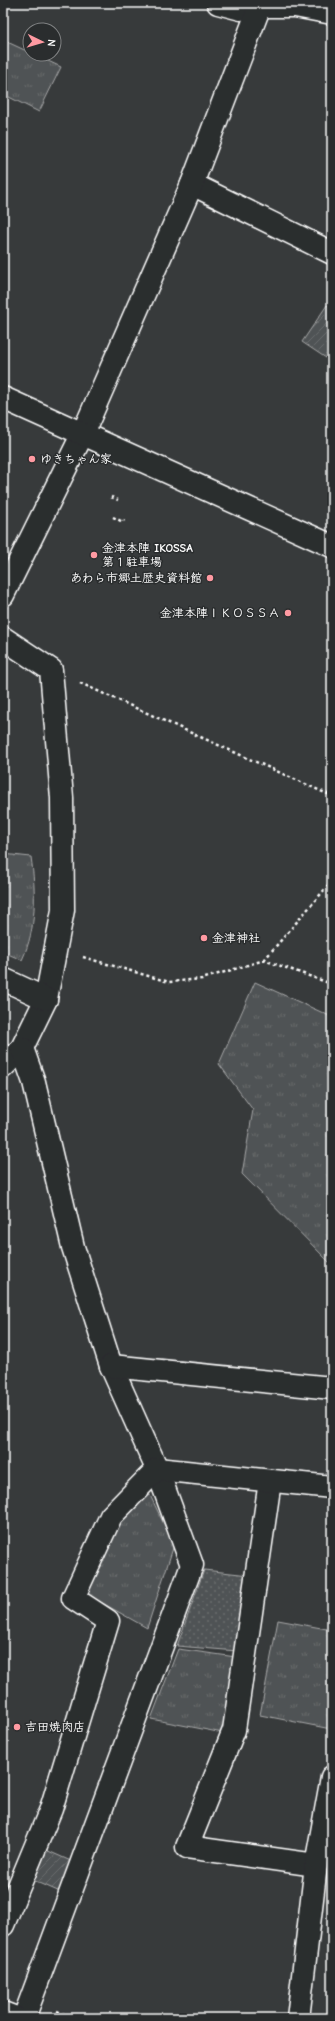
<svg xmlns="http://www.w3.org/2000/svg" width="335" height="2021" viewBox="0 0 335 2021" font-family="'Comic Neue','Klee One',sans-serif">
<style>
.grass{fill:url(#grass-tufts);stroke:#a8a9aa}
.park{fill:url(#park-dots);stroke:#a8a9aa}
.garden{fill:url(#garden-furrows);stroke:#a8a9aa}
.lines{fill:none;stroke-linecap:round;stroke-linejoin:round}
.street-casing{stroke:#fff;stroke-width:25}
.secondary-casing{stroke:#fff;stroke-width:25}
.path{stroke:#fff;stroke-width:2.5;stroke-dasharray:3 3;stroke-linecap:butt}
.street{stroke:#2a2d2e;stroke-width:22}
.secondary{stroke:#2a2d2e;stroke-width:22}
.poi-dot{fill:#ff9aa2;stroke:#2a2d2e;stroke-width:1.5}
.labels{text-anchor:middle;stroke-width:3;stroke-linejoin:round;paint-order:stroke}
.poi-label{font-size:12px;font-weight:bold;fill:#fff;stroke:#2a2d2e;text-anchor:start}
</style>
<defs>
<pattern id="grass-tufts" width="24" height="20" patternUnits="userSpaceOnUse"><rect width="24" height="20" fill="#505354"/><path d="M3 7l-1-3M5 7V3M7 7l1-3M15 17l-1-3M17 17v-4M19 17l1-3" fill="none" stroke="#6a6d6e"/></pattern>
<pattern id="park-dots" width="8" height="8" patternUnits="userSpaceOnUse"><rect width="8" height="8" fill="#505354"/><path d="M2 2h.1M6 6h.1" fill="none" stroke="#6a6d6e" stroke-width="1.8" stroke-linecap="round"/></pattern>
<pattern id="garden-furrows" width="10" height="10" patternUnits="userSpaceOnUse"><rect width="10" height="10" fill="#505354"/><path d="M-1 1l2-2M0 10L10 0M9 11l2-2" fill="none" stroke="#6a6d6e"/></pattern>
</defs>
<rect width="100%" height="100%" fill="#373a3b"/>
<filter id="ink" filterUnits="userSpaceOnUse"><feTurbulence type="fractalNoise" baseFrequency=".025" numOctaves="2"/><feDisplacementMap in="SourceGraphic" scale="8" xChannelSelector="R" yChannelSelector="G"/><feConvolveMatrix kernelMatrix="1 2 1 2 8 2 1 2 1" color-interpolation-filters="sRGB"/></filter>
<g filter="url(#ink)">
<!-- grass -->
<g class="grass">
<polygon points="3,40 61,67 39,112 3,94"/>
<path d="M3 854 31 857C36 892 37 928 22 960L3 952Z"/>
<polygon points="255,982 332,1017 332,1265 242,1174 253,1110 219,1064"/>
<polygon points="148,1491 174,1545 147,1628 81,1591 109,1532"/>
<polygon points="278,1620 332,1630 331,1729 260,1715"/>
<polygon points="178,1649 236,1657 223,1733 151,1719"/>
</g>
<!-- park -->
<polygon class="park" points="204,1570 249,1575 237,1651 177,1646"/>
<!-- garden -->
<g class="garden">
<polygon points="327,305 332,308 332,349 326,358 302,342"/>
<polygon points="46,1850 73,1862 60,1892 33,1880"/>
</g>
<g class="lines">
<!-- street casing -->
<g class="street-casing">
<g id="street">
<polyline points="218,3 241,9 260,6 295,6 332,13"/>
<polyline points="192,184 332,253"/>
<polyline points="3,595 83,433 192,184 261,3"/>
<polyline points="3,638 51,670 62,798 63,910 46,999 22,1048 3,1067"/>
<polyline points="3,979 46,999"/>
<polyline points="22,1048 34,1082 73,1247 111,1366 157,1469 192,1565 24,2018"/>
<polyline points="111,1366 332,1388"/>
<polyline points="270,1481 234,1730 187,1847 316,1865"/>
<polyline points="3,1925 51,1809 108,1621 73,1598 111,1516 157,1469 332,1487"/>
<polyline points="298,2018 316,1865 332,1777"/>
</g>
</g>
<!-- secondary casing -->
<g class="secondary-casing">
<g id="secondary">
<polyline points="3,398 332,546"/>
<polyline points="3,2013 16,2018"/>
</g>
</g>
<!-- path -->
<g class="path">
<polyline points="111,497 118,500"/>
<polyline points="113,517 123,522 124,520"/>
<polyline points="80,683 332,796"/>
<polyline points="83,957 169,982 202,979 264,960 332,984"/>
<polyline points="264,960 332,881"/>
<polyline points="57,2011 73,2018"/>
</g>
<!-- street -->
<use href="#street" class="street"/>
<!-- secondary -->
<use href="#secondary" class="secondary"/>
</g>
</g>
<!-- markers -->
<g class="poi-dot">
<circle cx="32" cy="459" r="4"/>
<circle cx="94" cy="555" r="4"/>
<circle cx="210" cy="578" r="4"/>
<circle cx="288" cy="613" r="4"/>
<circle cx="204" cy="938" r="4"/>
<circle cx="17" cy="1727" r="4"/>
</g>
<g class="labels">
<!-- poi labels -->
<g class="poi-label">
<text x="40" y="463">ゆきちゃん家</text>
<text x="102" y="552">金津本陣 IKOSSA<tspan x="102" dy="14">第１駐車場</tspan></text>
<text x="202" y="582" text-anchor="end">あわら市郷土歴史資料館</text>
<text x="280" y="617" text-anchor="end">金津本陣ＩＫＯＳＳＡ</text>
<text x="212" y="942">金津神社</text>
<text x="25" y="1731">吉田焼肉店</text>
</g>
</g>
<!-- margin -->
<rect width="335" height="2021" fill="none" stroke="#2a2d2e" stroke-width="16"/>
<rect x="8" y="8" width="319" height="2005" fill="none" stroke="#fff" stroke-width="1.5" filter="url(#ink)"/>
<!-- north arrow -->
<g transform="translate(42 42) rotate(95)"><circle r="19" fill="#2a2d2e" stroke="#7f8182"/>
<path d="M0-3L7 15L0 10L-7 15Z" fill="#ff9aa2"/>
<text y="-6" font-size="11" font-weight="bold" text-anchor="middle" fill="#ffffff">N</text>
</g>
</svg>
